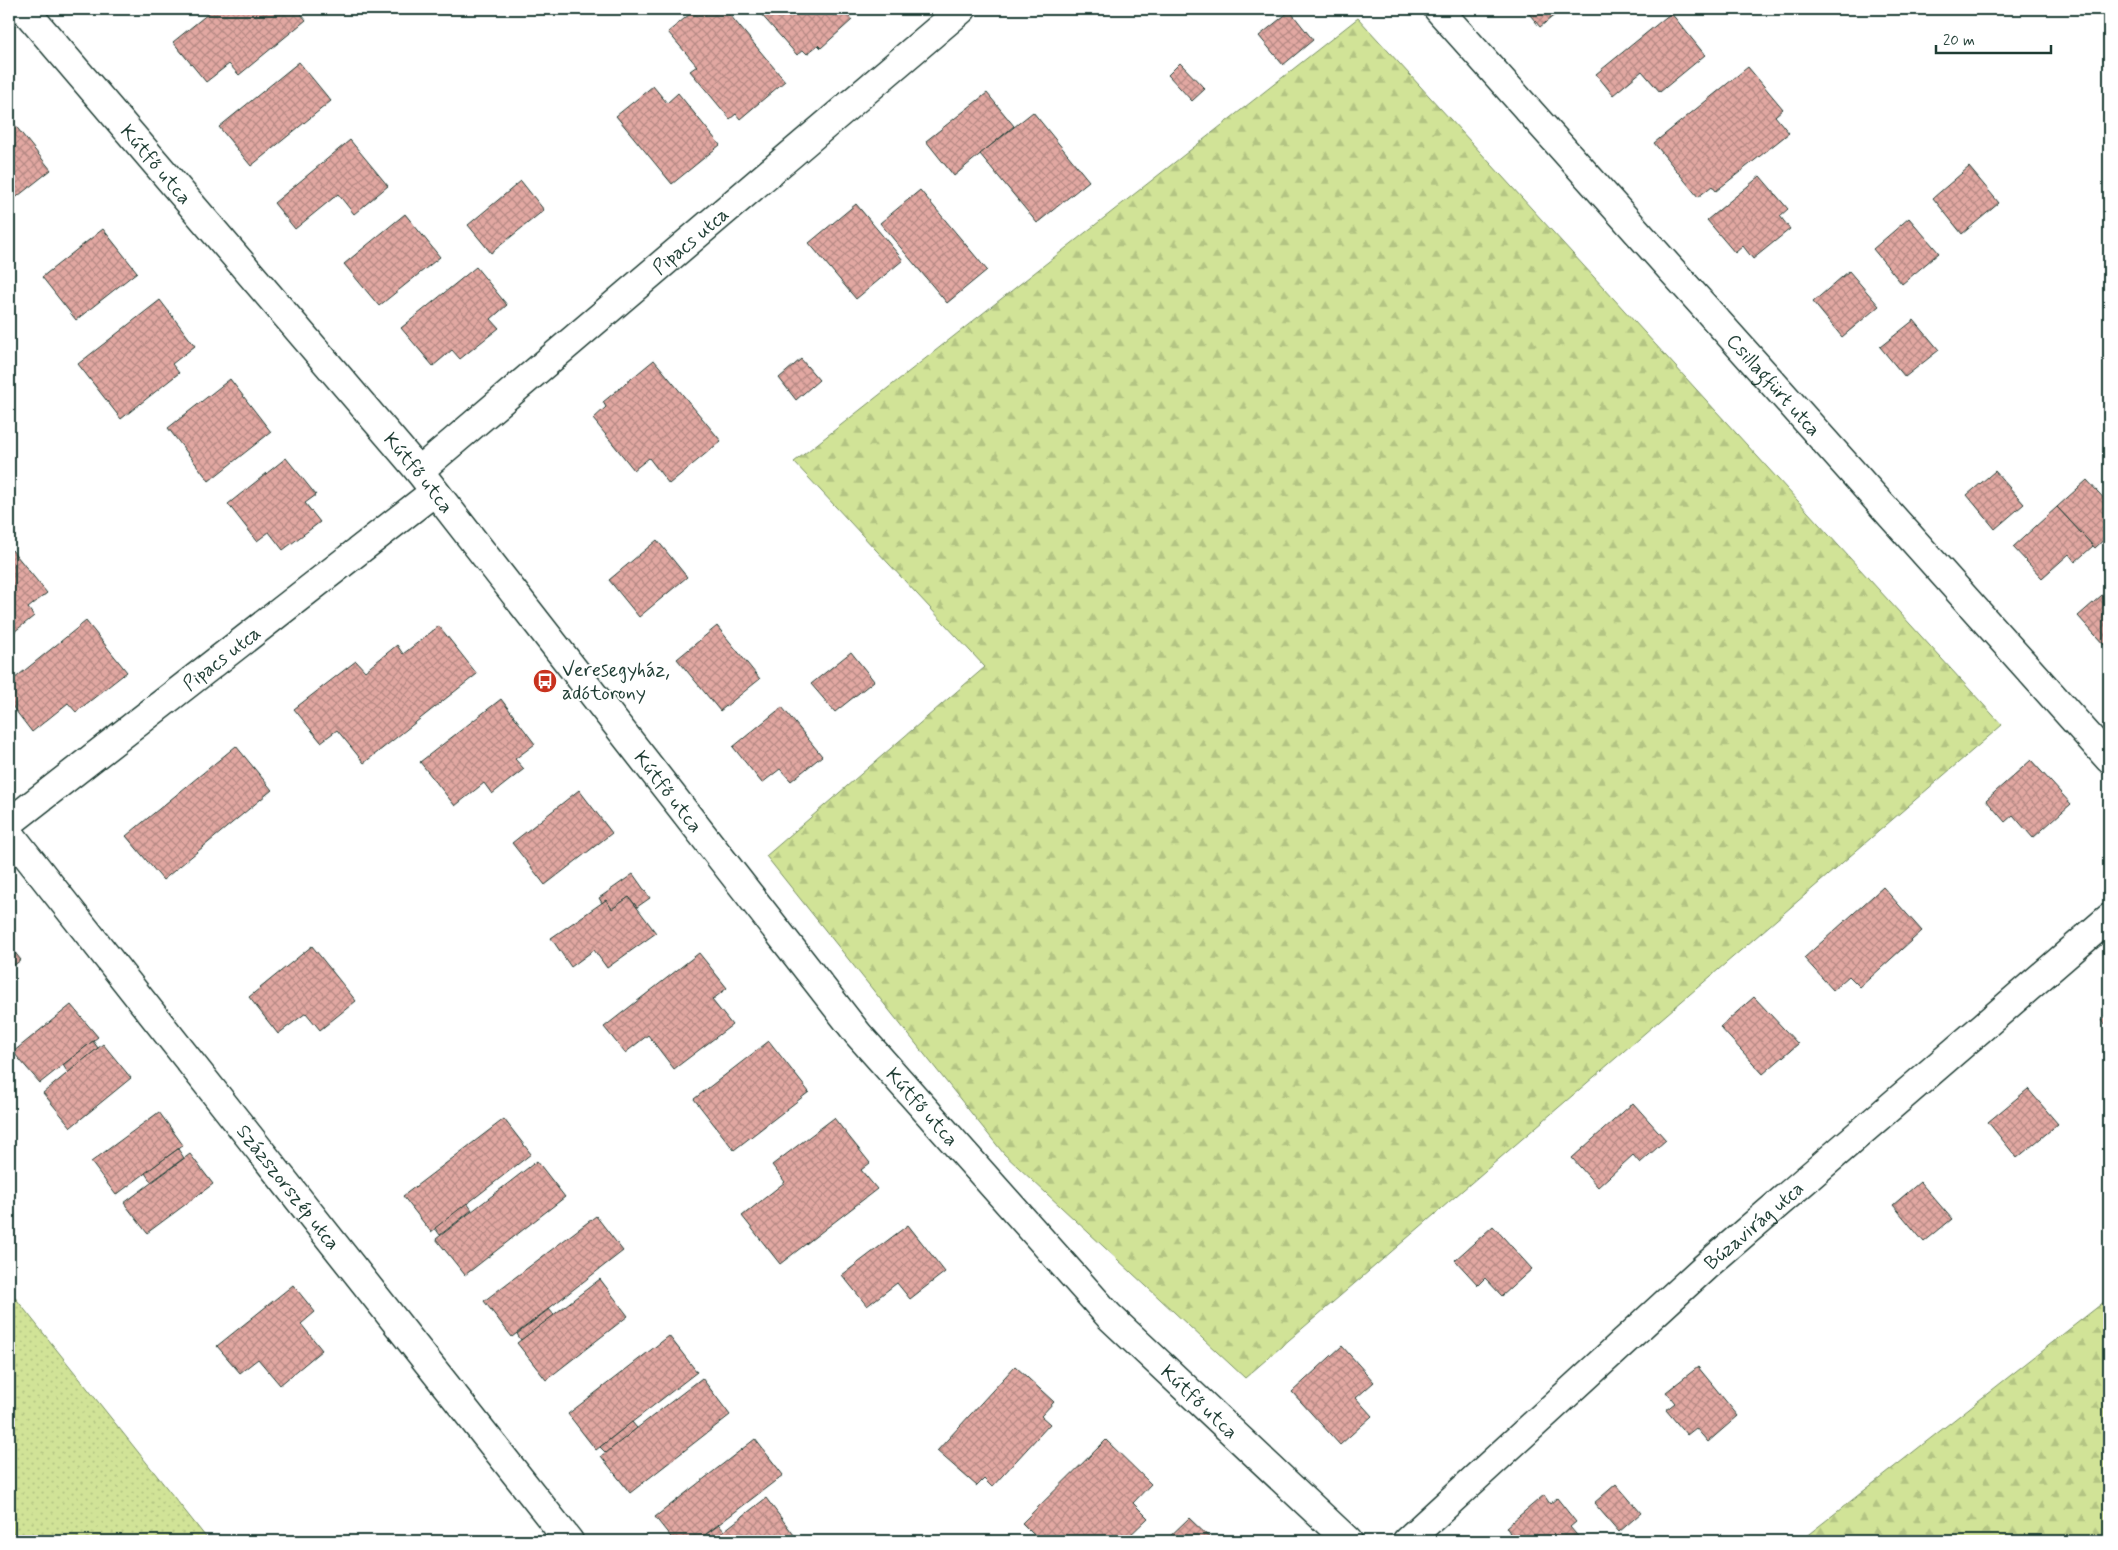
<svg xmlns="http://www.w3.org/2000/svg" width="2118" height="1550" viewBox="0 0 2118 1550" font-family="Mynerve,sans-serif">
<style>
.grass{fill:url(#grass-dots);stroke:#789066}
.forest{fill:url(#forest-firs);stroke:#789066}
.building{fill:url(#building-cross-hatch);stroke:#1f3d34}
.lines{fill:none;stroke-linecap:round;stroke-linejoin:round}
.minor-casing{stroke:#1f3d34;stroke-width:31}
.minor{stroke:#fff;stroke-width:28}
.labels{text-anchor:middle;stroke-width:4;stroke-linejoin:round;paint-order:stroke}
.street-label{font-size:20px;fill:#1f3d34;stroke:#fff}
.poi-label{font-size:20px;fill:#1f3d34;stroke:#fff;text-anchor:start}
</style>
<defs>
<pattern id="grass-dots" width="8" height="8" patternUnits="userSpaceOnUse" patternTransform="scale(1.25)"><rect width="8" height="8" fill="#d1e397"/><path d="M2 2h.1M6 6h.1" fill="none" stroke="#b3c483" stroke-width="1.8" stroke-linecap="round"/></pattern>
<pattern id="forest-firs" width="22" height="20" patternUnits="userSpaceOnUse" patternTransform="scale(1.25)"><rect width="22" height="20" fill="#d1e397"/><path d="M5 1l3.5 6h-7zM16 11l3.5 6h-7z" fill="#b3c483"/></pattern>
<pattern id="building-cross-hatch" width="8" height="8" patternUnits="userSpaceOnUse" patternTransform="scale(1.25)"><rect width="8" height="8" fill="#e2a8a2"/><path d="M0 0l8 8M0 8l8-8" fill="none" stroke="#b78a85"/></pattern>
</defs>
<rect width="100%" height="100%" fill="#fff"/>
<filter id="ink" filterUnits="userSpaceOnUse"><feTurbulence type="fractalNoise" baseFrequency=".02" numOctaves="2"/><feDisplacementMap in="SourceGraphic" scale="10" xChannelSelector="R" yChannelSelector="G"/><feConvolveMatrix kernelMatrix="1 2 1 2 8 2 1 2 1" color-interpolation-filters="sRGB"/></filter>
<g filter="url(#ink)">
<!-- grass -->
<polygon class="grass" points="9,1290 209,1541 9,1541"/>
<!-- forest -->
<g class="forest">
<polygon points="1358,18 2002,725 1245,1378 1004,1154 766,856 985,667 794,462"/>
<polygon points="2109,1298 2109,1541 1800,1541"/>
</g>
<!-- building -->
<g class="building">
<polygon points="214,9 297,9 306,20 239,75 229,64 206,82 173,42"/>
<polygon points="696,9 725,9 785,81 740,119 736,114 730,119 690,71 697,66 668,32"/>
<polygon points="763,9 842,9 852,20 821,48 818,45 807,54 803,50 797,55 759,12"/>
<polygon points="1525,9 1562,9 1540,27"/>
<polygon points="1290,11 1313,40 1283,65 1259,36"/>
<polygon points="1671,13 1705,55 1660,92 1642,71 1613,95 1596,74"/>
<polygon points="299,62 331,101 251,166 219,127"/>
<polygon points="1180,63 1205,89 1192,101 1168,75"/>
<polygon points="1748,67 1783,109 1775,116 1789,133 1716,191 1712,186 1698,197 1654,143"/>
<polygon points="653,86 667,103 678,93 720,145 672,184 616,116"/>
<polygon points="987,93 1014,126 954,176 926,141"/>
<polygon points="1033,112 1089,181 1037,223 980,154"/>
<polygon points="14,124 51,170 9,203 9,129"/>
<polygon points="350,140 388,186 354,214 338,194 295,229 274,203"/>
<polygon points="1969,167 1999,203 1962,234 1933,198"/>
<polygon points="1760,176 1788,209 1780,216 1790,229 1753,259 1743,246 1735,253 1707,220"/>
<polygon points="521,181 544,210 491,253 468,225"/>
<polygon points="920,190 987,270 947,303 880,223"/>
<polygon points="856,204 903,260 856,299 809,243"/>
<polygon points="405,214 440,257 379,306 344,264"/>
<polygon points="1909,218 1939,253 1902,284 1873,249"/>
<polygon points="103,229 137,272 76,320 42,277"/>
<polygon points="476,267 507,305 491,319 499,328 460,359 452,350 433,366 401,328"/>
<polygon points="1849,271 1879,306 1842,337 1813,302"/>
<polygon points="160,300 195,346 172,364 179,373 121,419 78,364"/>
<polygon points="1914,320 1939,350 1905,377 1880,347"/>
<polygon points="801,359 819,380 796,400 779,378"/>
<polygon points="654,360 721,441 669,484 649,458 634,470 593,419 606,407 603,402"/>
<polygon points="230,379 271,432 209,481 168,428"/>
<polygon points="286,458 316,495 305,503 320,522 283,550 269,532 257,541 228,504"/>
<polygon points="1995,471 2024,504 1995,529 1967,495"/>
<polygon points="2087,480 2109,504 2109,535 2095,548 2057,507"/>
<polygon points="2057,507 2093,546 2075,562 2069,554 2042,578 2013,547"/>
<polygon points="657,540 687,577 639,617 609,580"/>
<polygon points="12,550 47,593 28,608 34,616 9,636 9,552"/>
<polygon points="2109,589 2109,640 2104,645 2078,616"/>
<polygon points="86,621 127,672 76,712 68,703 32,732 9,702 9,683"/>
<polygon points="439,626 477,674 364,763 337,730 321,742 294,709 356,661 365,671 397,645 403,654"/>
<polygon points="717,626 760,679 720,711 677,659"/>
<polygon points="851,652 874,681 835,712 811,684"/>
<polygon points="501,699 535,744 515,759 524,769 492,794 484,783 455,806 420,762"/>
<polygon points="782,707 822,756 791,781 780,769 762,783 733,747"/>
<polygon points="236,746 272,790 163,880 126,836"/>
<polygon points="2031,760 2071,804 2033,838 2013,815 2005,822 1986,800"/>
<polygon points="579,790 612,833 545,885 512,843"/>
<polygon points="633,874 650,898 637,907 629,897 612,909 606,900 602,903 599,898"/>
<polygon points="1883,887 1922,931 1860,987 1849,976 1833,990 1804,958"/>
<polygon points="629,897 656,933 607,968 594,950 571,967 551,938 606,900 612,909"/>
<polygon points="9,945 21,960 9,969"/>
<polygon points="312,946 356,1001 320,1030 306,1013 278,1034 249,997"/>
<polygon points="699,953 727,988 712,1000 732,1025 674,1069 648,1035 625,1053 604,1027"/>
<polygon points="1754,997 1798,1044 1763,1074 1720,1027"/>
<polygon points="71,1005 98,1037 40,1083 13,1052"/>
<polygon points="2109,1013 2109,1029 2102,1020"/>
<polygon points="93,1041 98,1048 68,1073 63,1065"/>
<polygon points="769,1041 809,1092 734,1150 694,1099"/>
<polygon points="103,1044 131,1078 71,1127 43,1093"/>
<polygon points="2028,1089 2058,1124 2017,1158 1988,1122"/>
<polygon points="1633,1103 1666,1140 1640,1163 1633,1155 1598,1187 1572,1158"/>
<polygon points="159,1112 183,1145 116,1195 91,1162"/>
<polygon points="834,1118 870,1163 861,1170 877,1189 780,1264 742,1216 785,1182 772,1165"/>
<polygon points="504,1119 531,1154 431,1232 403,1196"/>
<polygon points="178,1149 184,1158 151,1182 145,1173"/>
<polygon points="190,1154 213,1184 147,1233 124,1203"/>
<polygon points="537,1161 565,1197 465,1275 436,1239"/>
<polygon points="1920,1182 1952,1219 1924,1242 1893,1205"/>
<polygon points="467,1203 472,1210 440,1235 435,1228"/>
<polygon points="596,1216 623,1251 512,1337 484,1301"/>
<polygon points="908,1225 945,1272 910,1299 897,1283 867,1306 842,1275"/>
<polygon points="1493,1226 1532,1269 1502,1296 1485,1278 1478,1285 1455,1260"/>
<polygon points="600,1279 628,1316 546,1380 517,1343"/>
<polygon points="293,1285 315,1312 301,1324 322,1350 280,1385 258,1359 240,1373 217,1346"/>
<polygon points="549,1309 554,1315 521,1340 517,1334"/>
<polygon points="669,1336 697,1372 596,1450 568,1414"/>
<polygon points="1342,1346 1374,1382 1356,1398 1372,1416 1340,1445 1292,1392"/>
<polygon points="1015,1366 1054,1402 1041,1416 1050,1424 992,1487 984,1479 977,1486 937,1451"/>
<polygon points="1698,1367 1738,1416 1708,1442 1696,1428 1687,1435 1666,1410 1675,1403 1666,1392"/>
<polygon points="702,1378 730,1415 630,1493 601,1456"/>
<polygon points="632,1422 637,1428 606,1453 600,1447"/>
<polygon points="755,1439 783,1475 697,1541 674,1541 655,1517"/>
<polygon points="1106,1440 1151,1484 1133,1503 1148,1518 1124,1541 1040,1541 1022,1523"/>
<polygon points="1616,1484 1641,1513 1619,1532 1594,1503"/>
<polygon points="1544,1495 1550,1504 1557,1498 1576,1522 1570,1527 1582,1541 1506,1541 1503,1539 1510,1533 1506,1527"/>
<polygon points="766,1498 794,1535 786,1541 711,1541"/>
<polygon points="1189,1518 1213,1541 1165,1541"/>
<polygon points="719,1525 724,1531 711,1541 697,1541"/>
</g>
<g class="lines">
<!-- minor casing -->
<g class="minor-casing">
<g id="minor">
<path id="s1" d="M24 9 419 471 858 1034 1109 1316 1348 1541"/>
<path id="s2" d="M1438 9 2109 759"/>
<path id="s3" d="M419 471 962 9"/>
<path id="s4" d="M9 823 434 492"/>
<path id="s5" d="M9 833 569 1541"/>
<path id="s6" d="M1407 1541 1705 1267 2109 918"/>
</g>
</g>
<!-- minor -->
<use href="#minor" class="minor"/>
</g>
</g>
<!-- icons -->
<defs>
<g id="bus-disc" transform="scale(1.25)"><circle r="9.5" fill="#c8321e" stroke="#fff"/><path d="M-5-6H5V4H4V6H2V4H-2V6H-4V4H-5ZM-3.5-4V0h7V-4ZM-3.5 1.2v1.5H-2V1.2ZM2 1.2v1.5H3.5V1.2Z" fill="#fff"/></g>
</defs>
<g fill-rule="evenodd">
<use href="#bus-disc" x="545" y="681"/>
</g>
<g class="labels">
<!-- street labels -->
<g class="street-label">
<text dy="7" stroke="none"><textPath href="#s1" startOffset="204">Kútfő utca</textPath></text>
<text dy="7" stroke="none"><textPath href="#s3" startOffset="356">Pipacs utca</textPath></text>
<text dy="7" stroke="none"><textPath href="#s2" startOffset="504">Csillagfürt utca</textPath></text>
<text dy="7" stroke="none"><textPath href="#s1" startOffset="609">Kútfő utca</textPath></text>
<text dy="7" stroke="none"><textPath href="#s4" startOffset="269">Pipacs utca</textPath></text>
<text dy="7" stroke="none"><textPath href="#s1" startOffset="1014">Kútfő utca</textPath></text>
<text dy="7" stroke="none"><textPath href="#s1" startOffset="1419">Kútfő utca</textPath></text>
<text dy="7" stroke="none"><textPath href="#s5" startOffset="451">Százszorszép utca</textPath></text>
<text dy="7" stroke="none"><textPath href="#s6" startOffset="469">Búzavirág utca</textPath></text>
<text dy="7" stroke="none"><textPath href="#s1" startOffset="1824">Kútfő utca</textPath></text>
</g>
<!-- poi labels -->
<g class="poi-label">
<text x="562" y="676">Veresegyház,<tspan x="562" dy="23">adótorony</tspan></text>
</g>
</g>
<!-- margin -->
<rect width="2118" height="1550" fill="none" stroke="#fff" stroke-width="30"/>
<rect x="15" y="15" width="2088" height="1520" fill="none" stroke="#1f3d34" stroke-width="2" filter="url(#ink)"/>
<!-- scale -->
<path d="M1936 45v8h115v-8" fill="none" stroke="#1f3d34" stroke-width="2.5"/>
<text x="1943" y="45" font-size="15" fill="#1f3d34" stroke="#ffffff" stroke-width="4" paint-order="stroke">20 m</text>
</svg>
